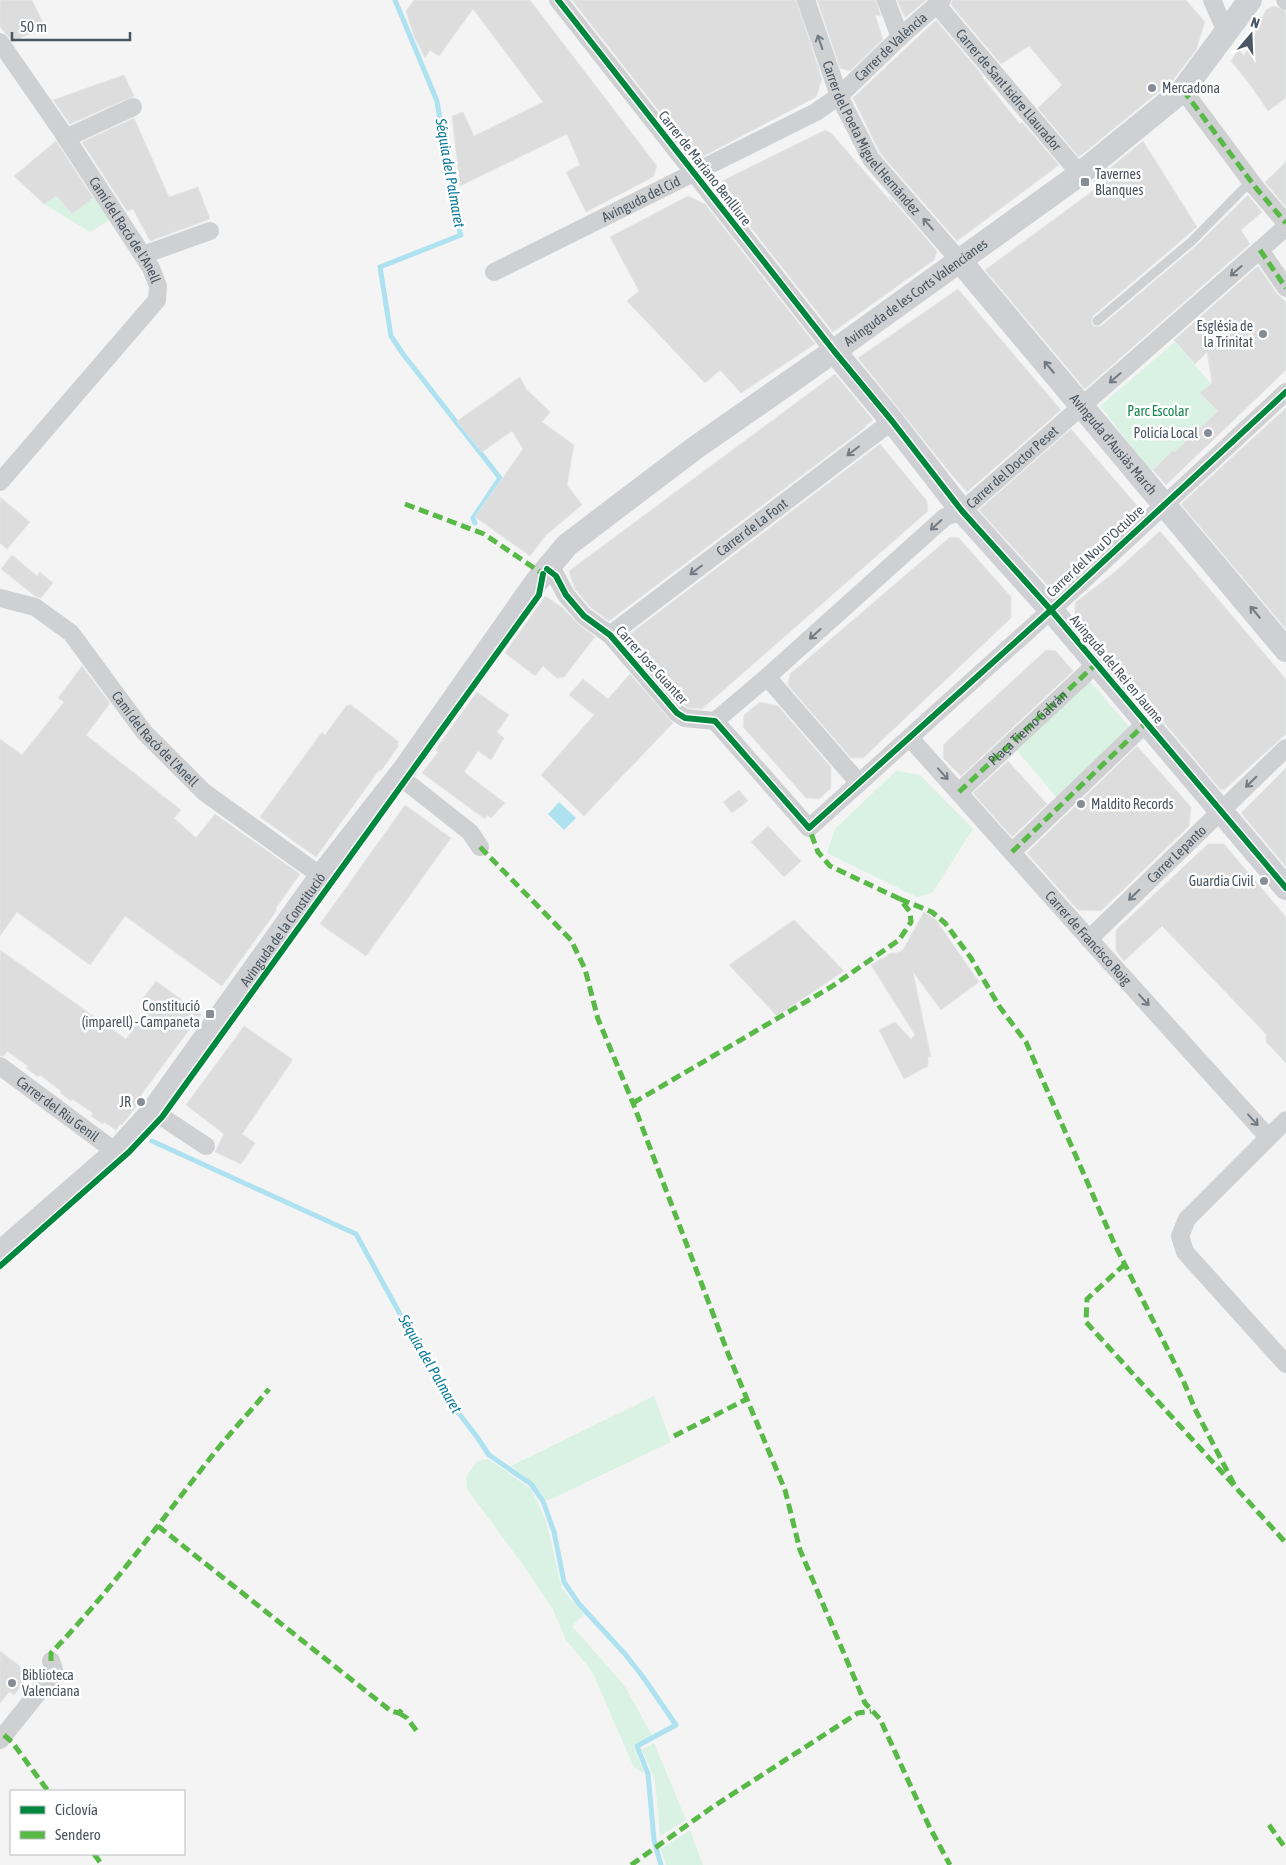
<svg xmlns="http://www.w3.org/2000/svg" width="1286" height="1865" viewBox="0 0 1286 1865" font-family="'Asap Condensed',sans-serif">
<style>
.green{fill:#d9f2e3}
.water{fill:#aee2f0}
.lines{fill:none;stroke-linecap:round;stroke-linejoin:round}
.stream{stroke:#aee2f0;stroke-width:5}
.building{fill:#ddddde;stroke:#e5e6e7}
.lane{stroke:#ced0d2;stroke-width:9}
.street{stroke:#ced0d2;stroke-width:18}
.secondary{stroke:#ced0d4;stroke-width:24}
.quiet{stroke:#58b947;stroke-width:5;stroke-dasharray:10 5;stroke-linecap:butt}
.cycleway-casing{stroke:#fff;stroke-width:9}
.cycleway{stroke:#00873e;stroke-width:6}
.oneway{stroke:#727b83}
.oneway2{stroke:#727b84}
.poi-dot{fill:#868d94;stroke:#fff;stroke-width:2}
.labels{text-anchor:middle;stroke-width:5;stroke-linejoin:round;paint-order:stroke}
.street-label{font-size:14px;fill:#4a5661;stroke:#fff}
.poi-label{font-size:14px;fill:#4a5661;stroke:#fff;text-anchor:end}
.park-label{font-size:14px;fill:#17864f;stroke:#fff}
.water-label{font-size:15px;font-style:italic;fill:#0c7c9b;stroke:#fff}
</style>
<rect width="100%" height="100%" fill="#f4f4f4"/>
<!-- green -->
<g class="green">
<polygon points="57,196 72,213 95,196 112,218 90,232 44,204"/>
<polygon points="1175,342 1211,384 1218,411 1185,442 1197,455 1186,464 1173,450 1151,472 1100,406"/>
<polygon points="1088,679 1131,729 1058,799 1016,749"/>
<polygon points="896,771 920,775 973,829 932,893 917,897 827,853 835,829"/>
<polygon points="654,1396 671,1442 547,1501 532,1483 511,1466"/>
<polygon points="488,1459 531,1489 546,1521 562,1589 584,1614 572,1626 624,1685 652,1735 633,1745 644,1773 634,1767 594,1676 588,1666 566,1640 552,1608 526,1569 467,1489 466,1478 477,1461"/>
<polygon points="654,1743 686,1820 660,1836 655,1780 642,1750"/>
<polygon points="690,1830 703,1865 666,1865 661,1849"/>
</g>
<!-- water -->
<polygon class="water" points="559,802 576,818 564,830 548,814"/>
<g class="lines">
<!-- stream -->
<g class="stream">
<polyline points="395,0 437,101 457,224 461,235 380,267 391,336 403,354 500,478 473,518 475,523"/>
<polyline points="152,1141 356,1234 444,1394 477,1437 489,1455 531,1484 543,1501 554,1532 564,1582 579,1604 625,1654 643,1677 676,1725 637,1746 648,1774 654,1840 661,1865"/>
</g>
</g>
<!-- building -->
<g class="building">
<polygon points="0,0 32,0 45,26 13,42 0,27"/>
<polygon points="414,0 530,0 657,166 653,177 586,212 566,172 580,165 567,134 460,186 452,116 463,112 474,136 543,102 473,9 439,56 430,50 425,58 414,36 406,11"/>
<polygon points="572,0 796,0 822,79 816,97 702,157 691,152"/>
<polygon points="817,0 876,0 881,16 875,15 883,39 850,71 840,68"/>
<polygon points="897,0 926,0 905,18"/>
<polygon points="952,0 1186,0 1205,22 1196,50 1173,80 1079,157 1038,108 1062,85 1029,46 1001,64 951,5"/>
<polygon points="1274,6 1286,11 1286,98 1268,111 1251,86 1231,61 1239,49 1244,56 1266,10"/>
<polygon points="936,20 983,76 982,77 1020,124 1022,122 1059,165 957,241 880,153 853,98"/>
<polygon points="124,75 134,96 70,124 53,100"/>
<polygon points="134,118 169,197 198,187 210,219 150,241 133,209 127,211 82,142"/>
<polygon points="825,130 831,133 892,203 889,196 937,251 934,260 833,332 719,187 720,182"/>
<polygon points="56,141 93,198 72,214 57,196 44,204 14,176"/>
<polygon points="1143,141 1197,227 1093,316 1091,322 1094,327 1101,326 1196,246 1248,195 1262,212 1241,230 1250,244 1085,389 985,270 1098,187 1094,181"/>
<polygon points="1286,162 1286,207 1265,182"/>
<polygon points="688,196 705,204 815,344 741,393 720,370 705,383 627,301 639,291 610,237"/>
<polygon points="1258,266 1277,294 1286,302 1286,370 1166,485 1153,470 1173,450 1175,452 1218,411 1200,393 1212,383 1207,352 1195,364 1174,340"/>
<polygon points="958,289 1061,410 967,492 951,474 858,358"/>
<polygon points="835,374 873,420 865,426 866,427 609,621 591,608 575,589 569,571"/>
<polygon points="520,377 526,389 550,412 542,422 574,445 567,485 582,505 546,535 530,556 475,517 523,449 512,431 482,452 457,421"/>
<polygon points="1286,408 1286,629 1181,504"/>
<polygon points="1071,429 1139,508 1057,588 1049,587 979,510"/>
<polygon points="880,444 927,501 928,511 702,709 689,708 684,705 626,637"/>
<polygon points="0,497 30,522 7,549 0,543"/>
<polygon points="1160,531 1286,679 1286,734 1224,790 1220,789 1075,617 1075,603 1116,571"/>
<polygon points="950,537 959,538 1011,597 1011,618 863,758 851,758 788,685 790,674"/>
<polygon points="12,555 37,576 40,572 53,583 41,598 35,596 1,569"/>
<polygon points="545,596 563,608 578,624 595,637 564,677 557,678 543,666 535,676 505,653"/>
<polygon points="1046,650 1056,651 1073,671 961,776 943,758 944,744"/>
<polygon points="82,666 110,703 86,735 181,810 174,818 196,838 215,814 300,874 276,908 277,910 222,986 125,916 90,965 17,912 0,936 0,739 22,755 64,702 58,698"/>
<polygon points="630,674 673,723 584,816 541,775 594,715 569,695 583,679 608,699"/>
<polygon points="477,692 509,715 497,732 504,738 491,760 478,751 464,772 505,803 491,818 487,815 485,819 422,773 438,752 436,750 438,746"/>
<polygon points="760,702 778,706 831,767 831,788 819,799 806,798 743,727 744,715"/>
<polygon points="350,704 399,742 397,744 399,745 381,771 379,770 316,857 260,817 322,732 325,735 347,705 349,706"/>
<polygon points="1137,746 1191,807 1189,826 1101,911 1078,910 1027,853"/>
<polygon points="1008,761 1047,804 1012,837 973,793"/>
<polygon points="1286,768 1286,867 1242,814 1242,812"/>
<polygon points="739,790 748,801 732,813 723,802"/>
<polygon points="405,805 451,838 366,956 320,924"/>
<polygon points="768,826 801,861 784,877 751,842"/>
<polygon points="1208,844 1224,844 1286,917 1286,1063 1266,1042 1266,1034 1162,926 1124,961 1116,951 1116,930"/>
<polygon points="924,912 936,920 979,982 941,1010 913,972 931,1057 928,1056 928,1066 904,1079 879,1030 895,1022 911,1039 915,1035 871,965 891,953 896,953 903,950"/>
<polygon points="794,920 844,971 777,1016 729,965"/>
<polygon points="0,950 126,1039 149,1007 141,1001 156,981 201,1014 141,1095 143,1097 122,1125 120,1124 116,1130 104,1122 103,1124 91,1116 93,1113 72,1099 71,1101 60,1093 61,1091 40,1075 38,1077 26,1068 28,1066 7,1051 4,1056 0,1056"/>
<polygon points="244,1026 292,1059 292,1061 242,1134 255,1143 241,1164 215,1152 224,1134 186,1105"/>
<polygon points="0,1651 30,1674 14,1695 9,1692 0,1703"/>
</g>
<g class="lines">
<!-- lane -->
<polyline class="lane" points="1097,321 1192,241 1251,181"/>
<!-- street -->
<g class="street">
<polyline points="558,0 834,351"/>
<path id="s1" d="M806 0 839 96 871 159 960 261"/>
<polyline points="886,0 900,37"/>
<polyline points="1212,0 1226,32"/>
<polyline points="1285,0 1286,1"/>
<path id="s2" d="M937 5 1080 174"/>
<path id="s3" d="M0 42 63 133 151 268 158 286 157 300 0 482"/>
<polyline points="1183,90 1256,188 1286,223"/>
<polyline points="66,138 133,107"/>
<polyline points="1260,250 1286,288"/>
<polyline points="143,255 210,231"/>
<path id="s4" d="M494 272 816 112 839 96 900 37 942 0"/>
<polyline points="547,569 556,576 566,595 584,616 610,635 677,713 685,718 715,721 809,828 1051,610 1286,392"/>
<path id="s5" d="M0 598 35 607 71 633 144 732 204 792 321 876"/>
<path id="s6" d="M610 635 892 421"/>
<polyline points="767,677 859,783"/>
<path id="s7" d="M715 721 767 677 945 517 962 511 1286 227"/>
<path id="s8" d="M910 738 1089 939 1268 1137"/>
<polyline points="399,776 470,832 480,847"/>
<polyline points="959,792 1096,664"/>
<polyline points="1012,852 1146,723"/>
<path id="s9" d="M1089 939 1286 748"/>
<path id="s10" d="M0 1066 116 1152"/>
<polyline points="153,1111 206,1146"/>
<polyline points="1286,1120 1187,1219 1180,1236 1185,1252 1286,1364"/>
<polyline points="0,1740 53,1674 54,1669 51,1661"/>
</g>
<!-- secondary -->
<g class="secondary">
<path id="s11" d="M960 261 1286 650"/>
<polyline points="834,351 892,421 962,511 1051,610 1286,888"/>
<path id="s12" d="M0 1253 116 1152 153 1111 321 876 404 770 537 581 567 545 695 448 834 351 1080 174 1183 90 1250 0"/>
</g>
<!-- quiet -->
<g class="quiet">
<polyline points="1183,90 1256,188 1286,223"/>
<polyline points="1260,250 1286,288"/>
<polyline points="405,504 484,534 543,574"/>
<path id="s13" d="M959 792 1096 664"/>
<polyline points="480,847 571,940 585,969 598,1019 633,1103 729,1356 785,1490 800,1550 865,1703 880,1719 929,1826 950,1865"/>
<polyline points="1012,852 1146,723"/>
<polyline points="900,899 932,912 945,923 971,958 999,1006 1026,1042 1114,1243 1183,1380 1195,1409 1236,1488"/>
<polyline points="633,1103 831,987 899,940 911,922 910,912 900,899 830,866 818,852 809,828"/>
<polyline points="1125,1264 1087,1299 1086,1322 1286,1543"/>
<polyline points="674,1436 747,1399"/>
<polyline points="158,1526 391,1711 399,1713 404,1707"/>
<path d="M51 1661V1653C108 1594 157 1526 208 1461 227 1436 249 1413 269 1389"/>
<polyline points="399,1713 407,1718 419,1734"/>
<polyline points="4,1735 12,1742 48,1791"/>
<polyline points="1269,1825 1286,1849"/>
<polyline points="94,1854 102,1865"/>
<polyline points="631,1865 714,1806 858,1713 871,1711"/>
</g>
<!-- cycleway casing -->
<g class="cycleway-casing">
<g id="cycleway">
<polyline points="558,0 834,351 892,421 962,511 1051,610 1286,888"/>
<polyline points="547,569 556,576 566,595 584,616 610,635 677,713 685,718 715,721 809,828 1051,610 1286,392"/>
<polyline points="0,1266 129,1152 162,1117 539,595 543,574"/>
</g>
</g>
<!-- cycleway -->
<use href="#cycleway" class="cycleway"/>
</g>
<!-- one-way arrows -->
<defs><path id="oneway-shaft" d="M-6 0H5M1.5-3L5.5 0L1.5 3" fill="none" stroke-width="1.6" stroke-linecap="round" stroke-linejoin="round" transform="scale(1.25)"/></defs>
<g class="oneway">
<use href="#oneway-shaft" transform="translate(820 42) rotate(-109)"/>
<use href="#oneway-shaft" transform="translate(928 224) rotate(-131)"/>
<use href="#oneway-shaft" transform="translate(1236 271) rotate(139)"/>
<use href="#oneway-shaft" transform="translate(1115 378) rotate(139)"/>
<use href="#oneway-shaft" transform="translate(853 451) rotate(143)"/>
<use href="#oneway-shaft" transform="translate(936 525) rotate(138)"/>
<use href="#oneway-shaft" transform="translate(696 570) rotate(143)"/>
<use href="#oneway-shaft" transform="translate(815 634) rotate(138)"/>
<use href="#oneway-shaft" transform="translate(943 774) rotate(48)"/>
<use href="#oneway-shaft" transform="translate(1251 782) rotate(136)"/>
<use href="#oneway-shaft" transform="translate(1134 895) rotate(136)"/>
<use href="#oneway-shaft" transform="translate(1144 1000) rotate(48)"/>
<use href="#oneway-shaft" transform="translate(1253 1120) rotate(48)"/>
</g>
<g class="oneway2">
<use href="#oneway-shaft" transform="translate(1049 367) rotate(-130)"/>
<use href="#oneway-shaft" transform="translate(1255 612) rotate(-130)"/>
</g>
<!-- markers -->
<g class="poi-dot">
<circle cx="1152" cy="88" r="5"/>
<rect x="1080" y="177" width="10" height="10" rx="2.5"/>
<circle cx="1263" cy="334" r="5"/>
<circle cx="1208" cy="433" r="5"/>
<circle cx="1081" cy="804" r="5"/>
<circle cx="1264" cy="881" r="5"/>
<rect x="205" y="1009" width="10" height="10" rx="2.5"/>
<circle cx="141" cy="1102" r="5"/>
<circle cx="12" cy="1683" r="5"/>
</g>
<g class="labels">
<!-- street labels -->
<g class="street-label">
<text dy="5" stroke="none"><textPath href="#s4" startOffset="459">Carrer de València</textPath></text>
<text dy="5" stroke="none"><textPath href="#s2" startOffset="111">Carrer de Sant Isidre Llaurador</textPath></text>
<text dy="5" stroke="none"><textPath href="#s1" startOffset="154">Carrer del Poeta Miguel Hernández</textPath></text>
<text transform="translate(705 168) rotate(52)" y="5">Carrer de Mariano Benlliure</text>
<text dy="5" stroke="none"><textPath href="#s4" startOffset="164">Avinguda del Cid</textPath></text>
<text dy="5" stroke="none"><textPath href="#s3" startOffset="226">Camí del Racó de l'Anell</textPath></text>
<text dy="5" stroke="none"><textPath href="#s12" startOffset="1341">Avinguda de les Corts Valencianes</textPath></text>
<text dy="5" stroke="none"><textPath href="#s11" startOffset="239">Avinguda d'Ausiàs March</textPath></text>
<text dy="5" stroke="none"><textPath href="#s7" startOffset="392">Carrer del Doctor Peset</textPath></text>
<text dy="5" stroke="none"><textPath href="#s6" startOffset="178">Carrer de La Font</textPath></text>
<text transform="translate(1095 551) rotate(-43)" y="5">Carrer del Nou D'Octubre</text>
<text transform="translate(652 665) rotate(48)" y="5">Carrer Jose Guanter</text>
<text transform="translate(1117 669) rotate(50)" y="5">Avinguda del Rei en Jaume</text>
<text dy="5" stroke="none"><textPath href="#s13" startOffset="94">Plaça Tierno Galván</textPath></text>
<text dy="5" stroke="none"><textPath href="#s5" startOffset="216">Camí del Racó de l'Anell</textPath></text>
<text dy="5" stroke="none"><textPath href="#s9" startOffset="122">Carrer Lepanto</textPath></text>
<text dy="5" stroke="none"><textPath href="#s12" startOffset="432">Avinguda de la Constitució</textPath></text>
<text dy="5" stroke="none"><textPath href="#s8" startOffset="268">Carrer de Francisco Roig</textPath></text>
<text dy="5" stroke="none"><textPath href="#s10" startOffset="72">Carrer del Riu Genil</textPath></text>
</g>
<!-- poi labels -->
<g class="poi-label">
<text x="1162" y="93" text-anchor="start">Mercadona</text>
<text x="1095" y="179" text-anchor="start">Tavernes<tspan x="1095" dy="16">Blanques</tspan></text>
<text x="1253" y="331">Església de<tspan x="1253" dy="16">la Trinitat</tspan></text>
<text x="1198" y="438">Policía Local</text>
<text x="1091" y="809" text-anchor="start">Maldito Records</text>
<text x="1254" y="886">Guardia Civil</text>
<text x="200" y="1011">Constitució<tspan x="200" dy="16">(imparell) - Campaneta</tspan></text>
<text x="131" y="1107">JR</text>
<text x="22" y="1680" text-anchor="start">Biblioteca<tspan x="22" dy="16">Valenciana</tspan></text>
</g>
<!-- park labels -->
<g class="park-label">
<text x="1158" y="416">Parc Escolar</text>
</g>
<!-- water labels -->
<g class="water-label">
<text transform="translate(450 173) rotate(80)" y="5">Séquia del Palmaret</text>
<text transform="translate(430 1364) rotate(60)" y="5">Séquia del Palmaret</text>
</g>
</g>
<!-- legend -->
<rect x="10" y="1790" width="175" height="65" fill="#ffffff" stroke="#b7bbc0"/>
<rect x="20" y="1806" width="25" height="8" fill="#00873e" stroke="#b7bbc0"/>
<text x="55" y="1815" font-size="15" fill="#4a5661">Ciclovía</text>
<rect x="20" y="1831" width="25" height="8" fill="#58b947" stroke="#b7bbc0"/>
<text x="55" y="1840" font-size="15" fill="#4a5661">Sendero</text>
<!-- north arrow -->
<g transform="translate(1251 35) rotate(19)" stroke="#ffffff" stroke-width="4" paint-order="stroke">
<path d="M0-4L9 19L0 12L-9 19Z" fill="#4a5661"/>
<text y="-8" font-size="14" font-weight="bold" text-anchor="middle" fill="#4a5661">N</text>
</g>
<!-- scale -->
<path d="M12 32v8h118v-8" fill="none" stroke="#4a5661" stroke-width="2.5"/>
<text x="20" y="32" font-size="15" fill="#4a5661" stroke="#ffffff" stroke-width="4" paint-order="stroke">50 m</text>
</svg>
